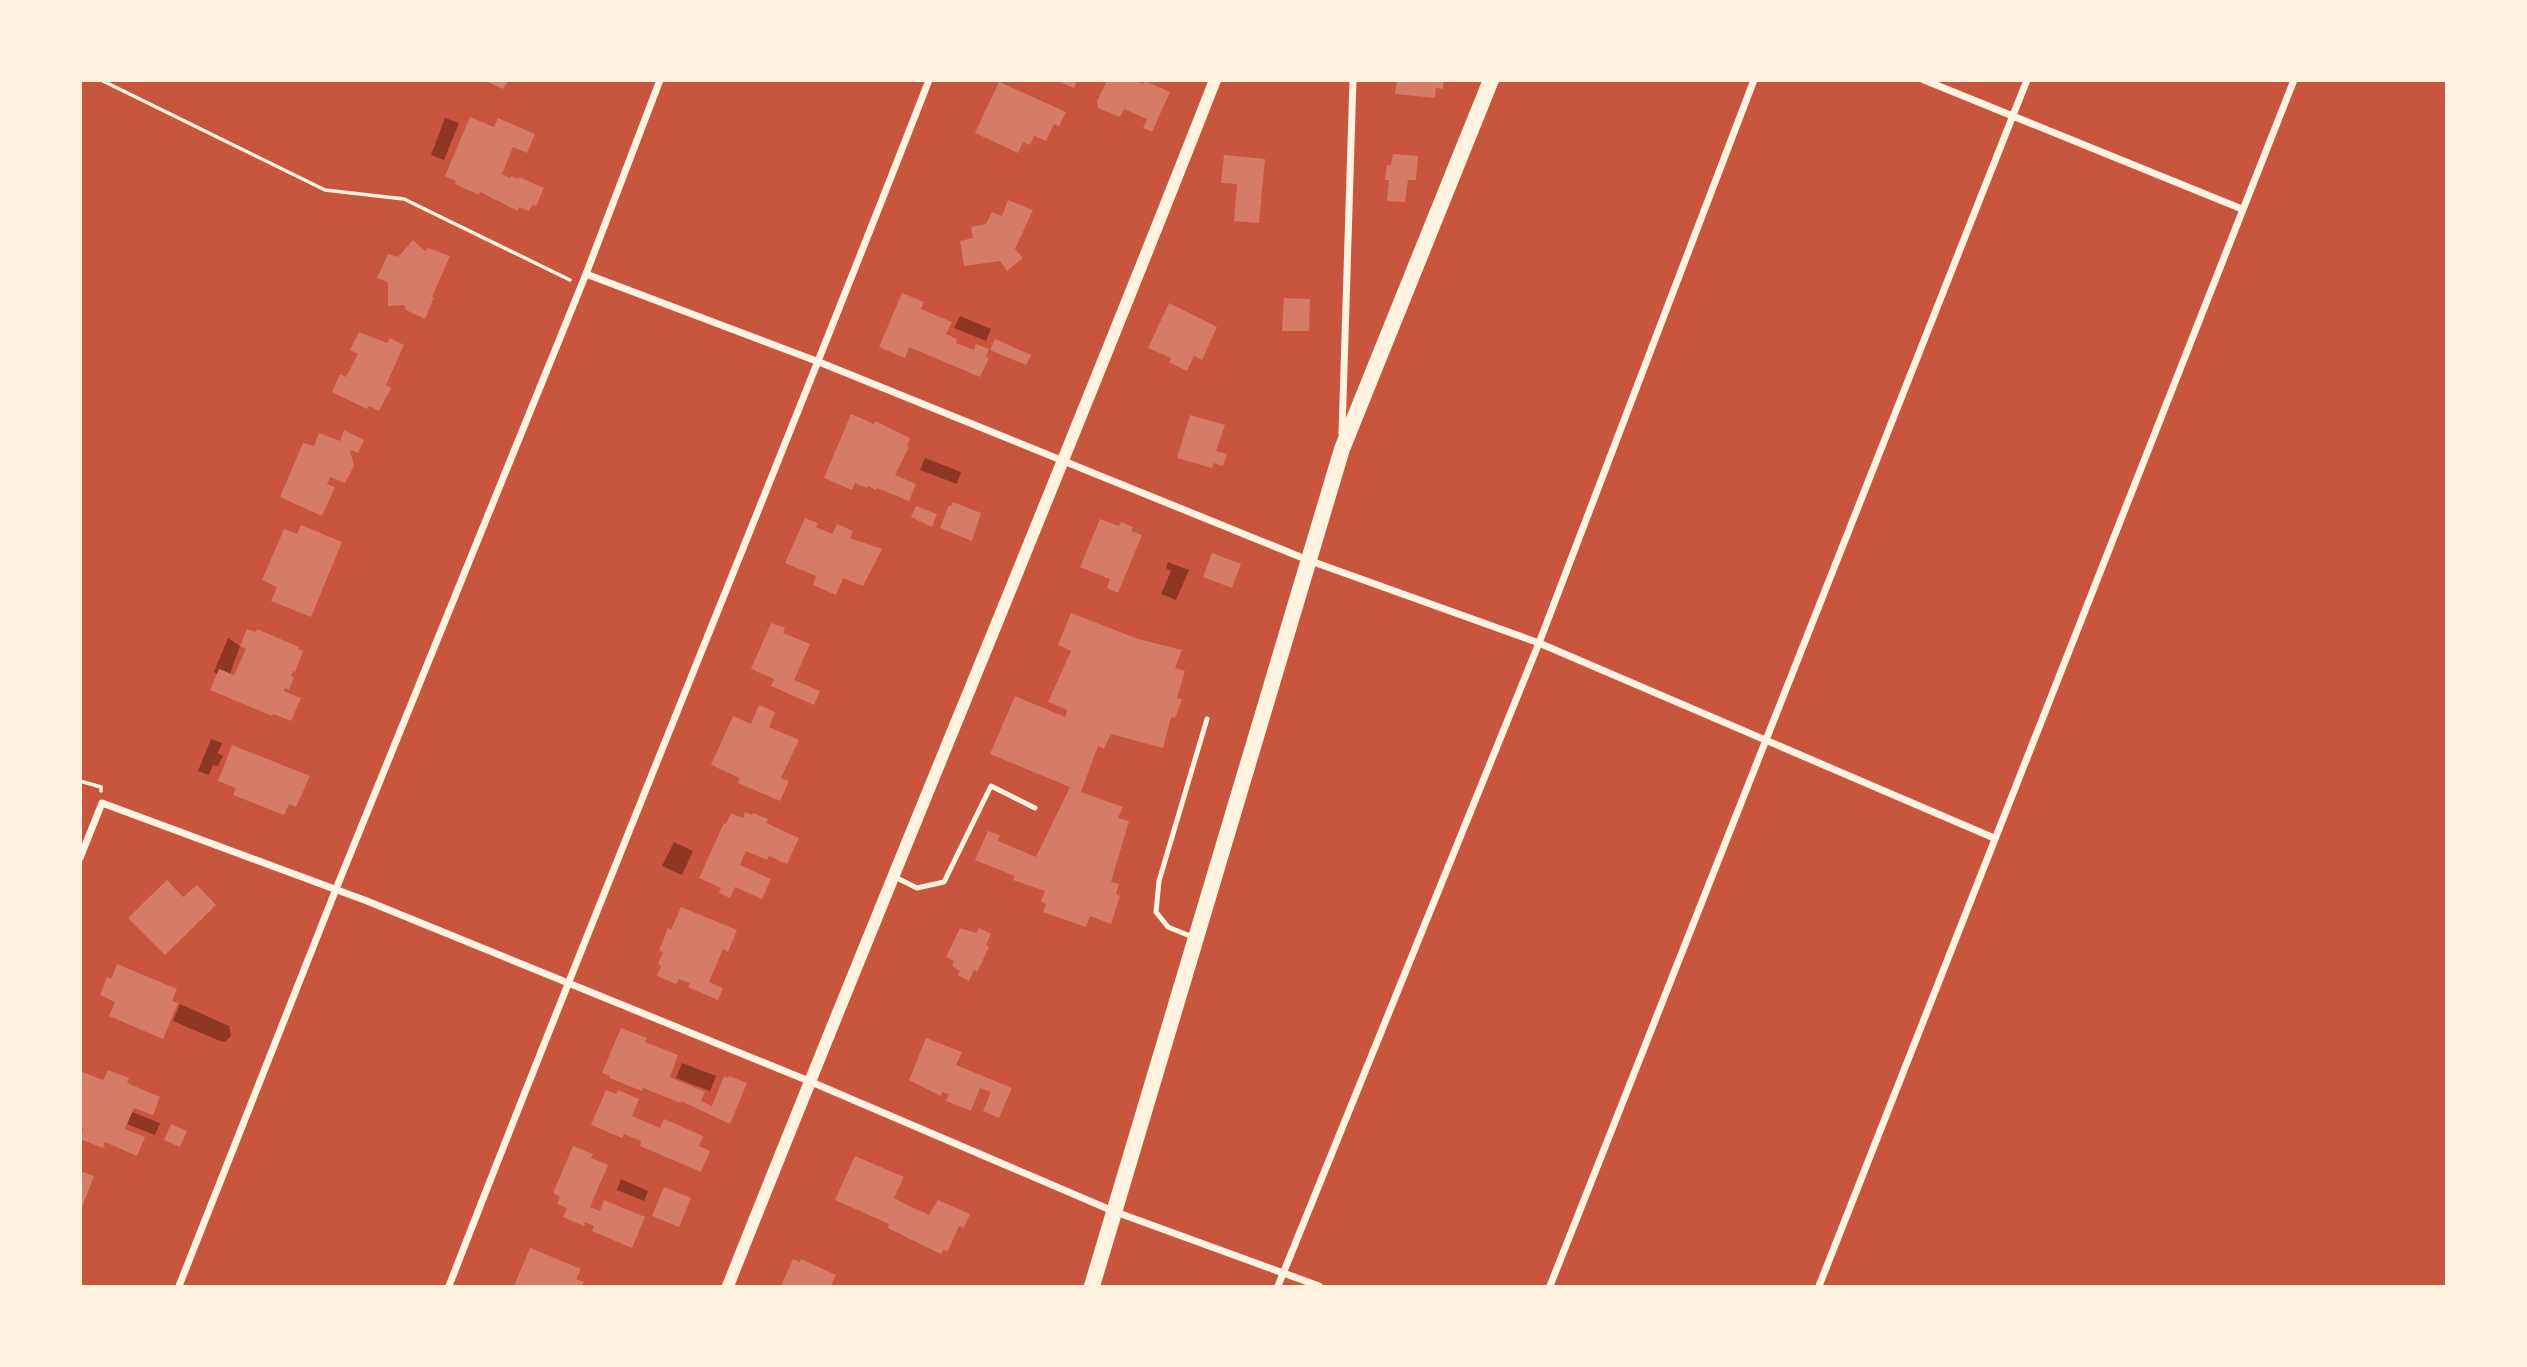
<svg xmlns="http://www.w3.org/2000/svg" width="2527" height="1367" viewBox="0 0 2527 1367" font-family="Karla,sans-serif">
<style>
.water{fill:#8f3625}
.building{fill:#d67c66}
.lines{fill:none;stroke-linecap:round;stroke-linejoin:round}
.path{stroke:#fff3e0;stroke-width:3.5}
.service{stroke:#fff3e0;stroke-width:5}
.minor{stroke:#fff3e0;stroke-width:7}
.tertiary{stroke:#fff3e0;stroke-width:12}
.primary{stroke:#fff3e0;stroke-width:16}
</style>
<rect width="100%" height="100%" fill="#c8553d"/>
<!-- water -->
<g class="water">
<polygon points="445,118 459,123 444,160 431,155"/>
<polygon points="960,316 991,329 986,341 954,328"/>
<polygon points="925,458 961,472 957,484 920,470"/>
<polygon points="1168,562 1189,570 1176,600 1161,594 1171,571 1166,568"/>
<polygon points="228,638 240,646 230,674 220,669 217,674 214,672"/>
<polygon points="211,739 222,743 218,753 223,756 218,766 213,765 209,775 198,771"/>
<polygon points="674,842 693,851 682,875 662,866"/>
<polygon points="180,1004 229,1026 231,1036 225,1042 220,1041 173,1021"/>
<polygon points="682,1063 716,1076 710,1091 676,1078"/>
<polygon points="132,1112 160,1123 155,1135 127,1124"/>
<polygon points="621,1179 648,1191 644,1201 617,1190"/>
</g>
<!-- building -->
<g class="building">
<polygon points="483,80 509,80 503,89"/>
<polygon points="1055,80 1077,80 1074,88"/>
<polygon points="1107,80 1135,80 1143,84 1145,81 1170,92 1152,132 1143,128 1147,119 1124,109 1120,117 1098,108 1097,101"/>
<polygon points="1397,80 1444,80 1443,89 1436,88 1435,98 1395,94"/>
<polygon points="999,82 1066,112 1059,126 1054,124 1046,141 1034,136 1030,145 1023,142 1018,153 975,133"/>
<polygon points="470,117 494,127 498,118 535,134 527,153 513,147 502,174 510,178 511,176 518,179 519,177 544,188 536,206 532,205 529,211 519,207 518,211 480,192 479,195 455,184 456,181 445,176"/>
<polygon points="1393,154 1418,156 1416,180 1408,180 1405,202 1387,201 1389,180 1385,180 1387,165 1391,165"/>
<polygon points="1224,155 1265,159 1259,223 1234,221 1237,184 1221,183"/>
<polygon points="1008,200 1033,210 1015,249 1023,258 1007,271 1000,261 964,266 960,241 973,238 971,227 986,224 992,212 1002,216"/>
<polygon points="413,240 425,251 428,248 450,256 432,297 434,297 425,319 406,310 404,305 388,306 388,282 377,278 388,254 398,257"/>
<polygon points="902,293 924,302 921,309 952,322 946,334 957,339 956,343 974,350 976,344 989,349 986,357 989,358 980,377 909,347 905,358 879,347"/>
<polygon points="1284,298 1310,299 1309,331 1282,331"/>
<polygon points="1169,303 1217,327 1202,360 1194,356 1187,371 1169,362 1171,358 1148,348"/>
<polygon points="359,332 387,343 390,338 404,345 386,385 391,388 379,411 369,406 367,409 332,392 340,374 346,377 358,354 350,350"/>
<polygon points="995,339 1031,355 1026,365 990,350"/>
<polygon points="851,414 874,424 875,421 910,438 907,446 909,447 895,475 916,484 909,501 877,488 876,490 868,486 867,488 855,483 852,490 824,478"/>
<polygon points="1190,415 1225,425 1216,451 1227,454 1223,466 1214,463 1212,468 1177,458"/>
<polygon points="344,430 364,440 358,453 350,450 354,466 345,483 330,477 327,484 335,487 322,516 280,497 303,443 314,446 319,433 340,441"/>
<polygon points="953,502 981,513 972,541 940,528 949,505 951,506"/>
<polygon points="916,506 937,514 932,527 911,517"/>
<polygon points="805,518 818,523 816,527 832,534 837,524 853,531 850,538 882,549 863,586 843,578 836,595 813,585 816,576 785,563"/>
<polygon points="1100,519 1119,526 1121,522 1133,527 1131,531 1142,535 1118,593 1107,588 1110,579 1080,567"/>
<polygon points="301,525 342,542 311,617 271,601 277,587 262,580 284,529 297,534"/>
<polygon points="1212,553 1241,564 1232,588 1203,577"/>
<polygon points="1071,613 1138,639 1182,650 1175,668 1185,671 1177,698 1182,699 1175,718 1171,717 1163,748 1111,734 1104,749 1098,746 1081,792 1123,807 1118,818 1129,821 1111,882 1119,884 1116,894 1120,896 1111,924 1090,916 1086,927 1043,912 1046,904 1041,901 1045,891 1013,880 1015,876 975,860 988,831 1000,835 998,841 1036,857 1070,787 990,754 1015,696 1065,717 1067,710 1048,702 1071,651 1058,645"/>
<polygon points="771,623 785,628 783,633 810,644 794,680 820,691 814,705 771,686 774,679 751,669"/>
<polygon points="247,629 256,632 257,629 299,647 298,649 303,651 295,672 293,671 291,676 294,677 289,690 285,688 284,691 301,698 291,721 273,714 272,716 210,690 219,669 234,675 246,649 240,646"/>
<polygon points="759,705 775,712 769,727 799,740 781,778 789,781 780,801 738,783 740,778 711,765 733,716 751,724"/>
<polygon points="232,745 310,776 296,807 289,804 284,815 233,795 236,788 218,781"/>
<polygon points="745,812 752,815 753,813 768,819 766,823 799,838 787,864 769,856 767,860 746,851 740,865 771,879 762,899 735,887 730,898 719,893 721,888 699,878 724,823 726,824 731,813 743,818"/>
<polygon points="167,880 183,897 197,885 216,905 165,955 128,918"/>
<polygon points="681,907 737,930 728,952 723,949 709,982 723,988 718,1000 688,987 690,983 679,979 676,984 657,976 661,966 658,964 663,952 659,951 668,928 671,930"/>
<polygon points="960,928 976,933 979,928 991,934 986,945 989,947 977,972 974,970 969,981 958,975 960,971 952,966 954,961 946,957"/>
<polygon points="117,964 177,989 172,1001 178,1003 163,1039 109,1016 115,1002 100,995 107,977 111,979"/>
<polygon points="621,1028 647,1038 645,1042 678,1055 670,1077 705,1092 701,1101 712,1106 724,1076 728,1078 729,1076 747,1083 730,1124 681,1101 681,1103 643,1088 642,1091 609,1078 610,1076 602,1073"/>
<polygon points="926,1038 962,1052 956,1065 1012,1088 999,1118 983,1111 991,1092 980,1088 971,1111 946,1101 949,1094 942,1092 941,1096 909,1080"/>
<polygon points="108,1070 129,1078 127,1083 160,1097 153,1115 134,1108 127,1124 125,1129 145,1137 137,1156 105,1142 103,1148 80,1139 83,1129 80,1127 80,1071 103,1080"/>
<polygon points="606,1090 616,1094 618,1090 639,1099 632,1116 660,1128 664,1119 703,1136 699,1146 710,1151 701,1172 640,1146 641,1141 624,1134 622,1138 591,1125"/>
<polygon points="171,1124 187,1131 180,1147 164,1140"/>
<polygon points="573,1146 593,1154 591,1158 608,1165 590,1207 600,1211 604,1200 645,1217 632,1248 592,1231 594,1226 585,1222 584,1226 563,1217 567,1208 557,1204 560,1197 553,1193"/>
<polygon points="855,1156 904,1177 894,1198 901,1202 929,1215 938,1200 970,1214 964,1228 959,1226 948,1251 943,1250 941,1254 916,1242 888,1228 889,1224 835,1200"/>
<polygon points="80,1171 94,1176 81,1210 80,1210"/>
<polygon points="664,1187 691,1198 679,1227 652,1216"/>
<polygon points="530,1248 581,1269 576,1279 584,1282 582,1286 514,1286"/>
<polygon points="793,1259 800,1262 801,1259 836,1275 831,1286 781,1286"/>
</g>
<g class="lines">
<!-- path -->
<g class="path">
<polyline points="101,80 325,190 404,199 570,280"/>
<polyline points="80,781 101,787 101,791"/>
</g>
<!-- service -->
<g class="service">
<polyline points="893,876 917,888 944,882 991,786 1035,808"/>
<polyline points="1195,938 1168,927 1156,912 1159,881 1207,719"/>
</g>
<!-- minor -->
<g class="minor">
<polyline points="1924,80 2242,209"/>
<polyline points="586,274 819,362 1308,560 1539,643 1994,838"/>
<polyline points="1342,433 1353,80"/>
<polyline points="80,858 102,803 367,901 809,1081 1113,1211 1319,1286"/>
<polyline points="179,1286 336,889 586,274 660,80"/>
<path d="M449 1286C605 883 772 484 929 80"/>
<polyline points="1278,1286 1539,643 1754,80"/>
<polyline points="1550,1286 2027,80"/>
<polyline points="1819,1286 2294,80"/>
</g>
<!-- tertiary -->
<path class="tertiary" d="M728 1286C888 883 1057 484 1215 80"/>
<!-- primary -->
<polyline class="primary" points="1092,1286 1342,449 1491,80"/>
</g>
<!-- border -->
<rect width="2527" height="1367" fill="none" stroke="#fff3e0" stroke-width="164"/>
</svg>
